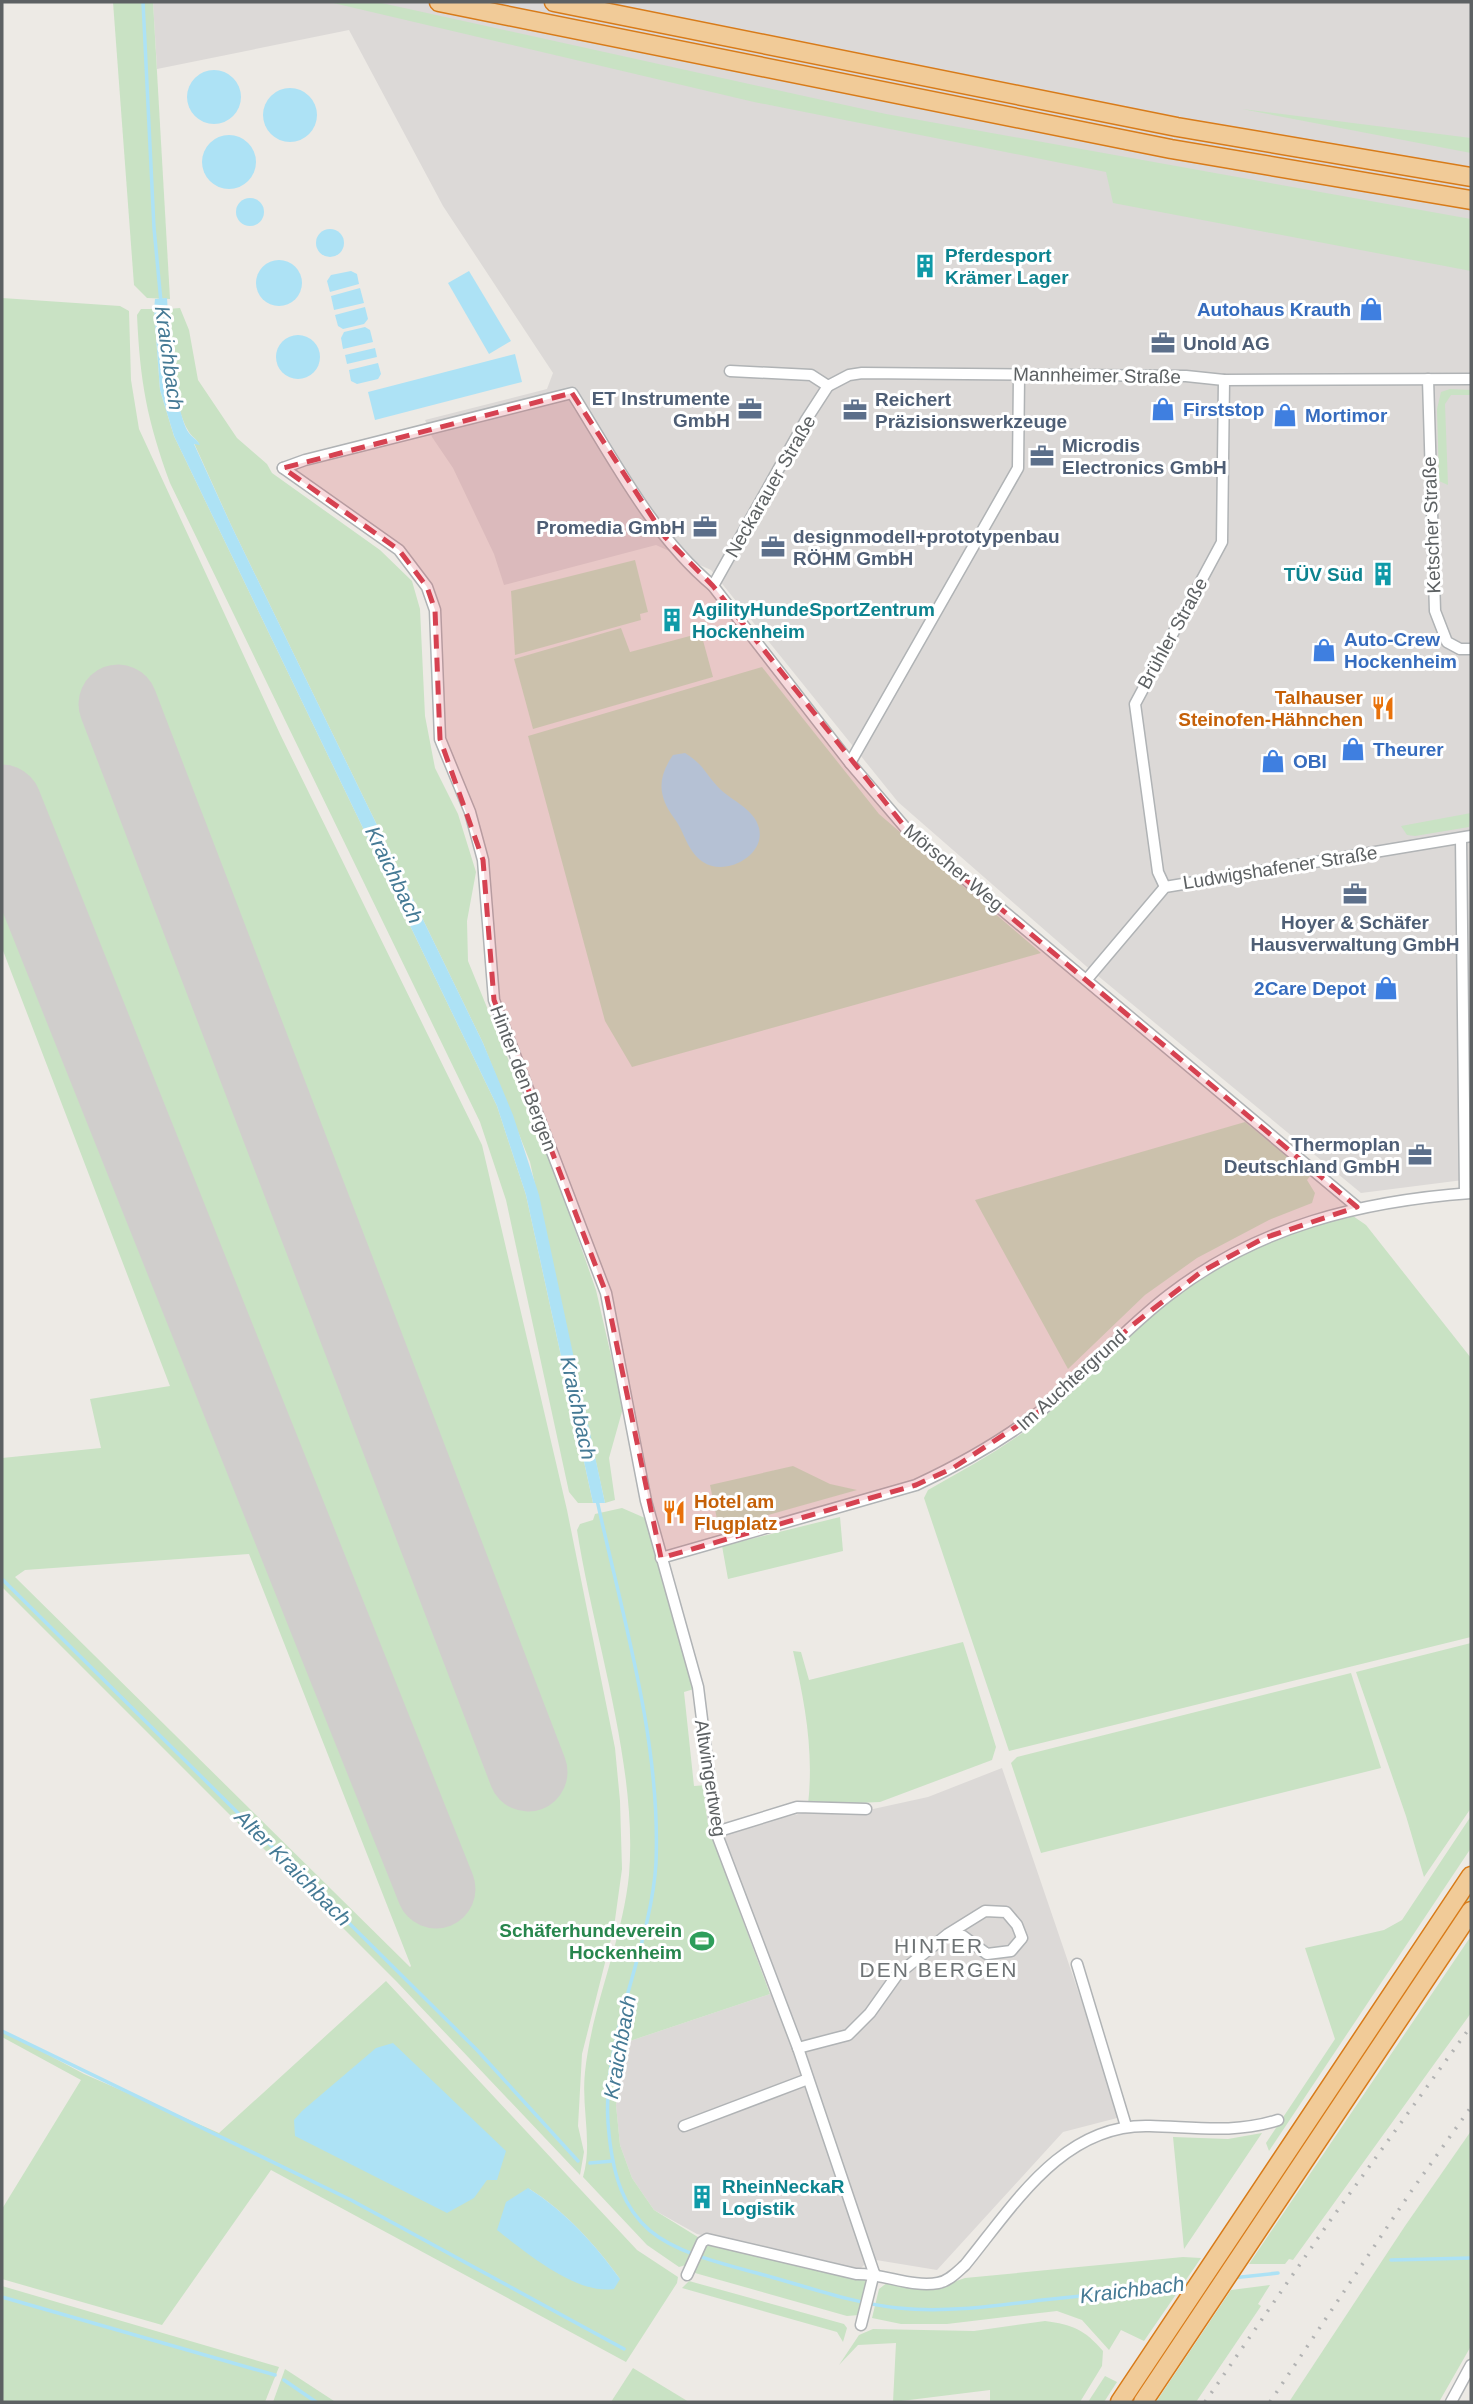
<svg xmlns="http://www.w3.org/2000/svg" width="1473" height="2404" viewBox="0 0 1473 2404" font-family="Arial,sans-serif">
<style>
.industrial{fill:#dcd9d7}
.green{fill:#c9e2c4;fill-rule:evenodd}
.water{fill:#ade2f5}
.lines{fill:none;stroke-linecap:round;stroke-linejoin:round}
.stream{stroke:#ade2f5;stroke-width:3.5}
.runway{stroke:#d0cecc;stroke-width:79}
.street-casing{stroke:#b0b3b5;stroke-width:13}
.highway-casing{stroke:#d87b19;stroke-width:21}
.street{stroke:#fff;stroke-width:10}
.highway{stroke:#f1cb98;stroke-width:18}
.rail{stroke:#b2b3b3;stroke-width:3.5;stroke-dasharray:2 9;stroke-linecap:butt}
.marked{fill:#d64251;fill-opacity:0.2;stroke:#d64251;stroke-width:5;stroke-dasharray:14 9;stroke-linejoin:round}
.labels{text-anchor:middle;stroke-width:6;stroke-linejoin:round;paint-order:stroke}
.culture-label{font-size:19px;font-weight:bold;fill:#0d838f;stroke:#fff;text-anchor:start}
.shop-label{font-size:19px;font-weight:bold;fill:#366cbe;stroke:#fff;text-anchor:start}
.service-label{font-size:19px;font-weight:bold;fill:#4e5e75;stroke:#fff;text-anchor:start}
.street-label{font-size:19px;fill:#5d6163;stroke:#fff}
.food-label{font-size:19px;font-weight:bold;fill:#c56008;stroke:#fff;text-anchor:end}
.leisure-label{font-size:19px;font-weight:bold;fill:#27864d;stroke:#fff;text-anchor:end}
.water-label{font-size:21px;font-style:italic;fill:#457a95;stroke:#fff}
.neighbourhood-label{font-size:21px;letter-spacing:2px;fill:#6e7375;stroke:#fff}
</style>
<rect width="100%" height="100%" fill="#edeae5"/>
<!-- industrial -->
<g class="industrial">
<polygon points="153,2 1471,2 1471,1179 1361,1193 1086,966 898,802 711,570 656,545 504,585 494,554 453,468 432,437 425,420 547,389 553,373 443,206 349,30 157,69"/>
<polygon points="1002,1768 1121,2117 1063,2132 937,2270 864,2258 864,2265 858,2271 697,2234 654,2210 632,2178 620,2145 616,2105 627,2042 776,1992 720,1832 816,1810 864,1811 928,1797"/>
</g>
<!-- green -->
<g class="green">
<polygon points="113,2 153,2 170,299 147,298 134,285"/>
<polygon points="329,2 377,2 886,114 1471,219 1471,271 1113,203 1106,172 754,102"/>
<polygon points="1242,109 1471,138 1471,153"/>
<path d="M2 298 120 306 129 311 131 380 139 429 280 734 482 1145 567 1510 615 1748 620 1801 622 1869 614 1927 582 2054 578 2126 584 2152 580 2175 397 1982 2 1587V1458L101 1448 90 1399 170 1386 2 948ZM249 1554 411 1966 410 1967 15 1577 25 1570Z"/>
<path d="M180 308 189 330 198 380 237 438 267 464 272 473 380 550 412 581 420 609 425 716 435 768 458 814 476 872 467 921 468 961 558 1181 596 1290 623 1408 609 1458 615 1500 605 1503 530 1162 483 1043 231 525 194 443 199 444C197 439 192 437 189 432 171 404 172 343 168 309Z"/>
<path d="M141 309H154L160 390 174 436 497 1106 526 1195 593 1503H578L569 1492 506 1200 480 1122 170 483C147 420 140 382 137 315Z"/>
<polygon points="1450,389 1471,390 1471,395 1451,395 1445,404 1448,485 1439,481 1437,409 1441,392"/>
<polygon points="635,560 648,612 640,614 641,620 515,655 511,591"/>
<polygon points="621,628 630,652 701,633 713,677 533,729 514,659"/>
<polygon points="762,667 879,814 1041,953 632,1067 605,1021 528,736"/>
<polygon points="1471,813 1469,827 1415,836 1407,835 1401,826"/>
<polygon points="1245,1122 1311,1175 1307,1180 1315,1193 1312,1203 1269,1220 1197,1258 1145,1295 1068,1369 975,1200"/>
<path d="M1353 1216 1366 1225 1471 1358V1637L1009 1751 924 1498 928 1490C967 1468 1006 1447 1041 1419 1074 1392 1102 1360 1134 1331 1197 1276 1270 1232 1353 1216Z"/>
<polygon points="793,1466 830,1484 857,1490 719,1529 710,1485"/>
<path d="M622 1508 645 1518 694 1689 684 1692 694 1786 707 1785 705 1805 709 1829 770 1994 627 2042 616 2105 620 2145 632 2178 654 2210 701 2239 686 2265 679 2267 647 2245 583 2177C593 2143 581 2108 585 2072 592 2005 622 1943 629 1875 638 1766 594 1639 577 1530L580 1524 593 1520 595 1514Z"/>
<polygon points="840,1517 843,1551 728,1579 722,1546"/>
<path d="M963 1642 996 1747 992 1760 880 1802 808 1805C814 1751 805 1703 793 1651L801 1652 809 1680Z"/>
<polygon points="1471,1643 1471,1808 1424,1877 1406,1816 1356,1672"/>
<polygon points="1351,1673 1381,1768 1041,1853 1011,1763 1017,1757"/>
<polygon points="1471,1816 1471,1848 1269,2151 1266,2143 1335,2039 1305,1948 1384,1930 1402,1920"/>
<polygon points="1471,1888 1469,1902 1225,2266 1219,2267"/>
<polygon points="1471,1936 1471,2013 1293,2260 1289,2259 1285,2264 1249,2264"/>
<path d="M386 1981 637 2250 678 2277 677 2283 626 2362 271 2170 162 2325 2 2279V2209L81 2080 2 2037V2030L84 2074 219 2133ZM528 2188C565 2211 595 2244 620 2279Z"/>
<polygon points="1471,2131 1471,2346 1439,2402 1289,2402 1405,2226"/>
<polygon points="1262,2133 1184,2249 1173,2137 1228,2139"/>
<polygon points="704,2245 729,2247 804,2268 863,2278 867,2283 859,2315 847,2316 695,2273 694,2268"/>
<polygon points="1183,2257 1201,2258 1144,2341 1121,2330 1109,2350 1082,2320 1057,2311 947,2324 901,2324 872,2318 879,2289 888,2282 933,2289 965,2278"/>
<polygon points="689,2281 844,2324 847,2328 843,2342 837,2332 682,2288"/>
<polygon points="1270,2285 1258,2304 1261,2306 1196,2402 1156,2402 1231,2290"/>
<polygon points="2,2286 279,2367 265,2402 2,2402"/>
<path d="M1045 2321C1073 2325 1084 2329 1103 2351L1102 2366 1080 2402H990V2390L893 2402 896 2343 858 2345 839 2365 859 2335 873 2329 974 2331Z"/>
<polygon points="633,2368 689,2402 611,2402"/>
<polygon points="285,2369 334,2401 335,2402 273,2402"/>
<polygon points="1105,2376 1117,2382 1104,2402 1088,2402"/>
</g>
<!-- water -->
<g class="water">
<circle cx="214" cy="97" r="27"/>
<circle cx="290" cy="115" r="27"/>
<circle cx="229" cy="162" r="27"/>
<circle cx="250" cy="212" r="14"/>
<circle cx="330" cy="243" r="14"/>
<circle cx="279" cy="283" r="23"/>
<polygon points="351,271 357,274 359,284 330,292 327,281 331,275"/>
<polygon points="469,271 511,341 489,354 448,283"/>
<polygon points="360,288 364,303 334,310 331,296"/>
<path d="M167 298C169 327 174 411 189 433 193 438 197 439 200 445L194 444 231 525 483 1043 513 1115 539 1195 605 1503H593L526 1195 497 1106 174 436 160 390 154 309 155 299Z"/>
<polygon points="365,307 368,319 364,324 343,329 338,326 335,315"/>
<polygon points="365,327 370,330 373,342 343,349 341,338 344,332"/>
<circle cx="298" cy="357" r="22"/>
<polygon points="375,348 377,357 347,364 345,355"/>
<polygon points="515,354 522,382 375,420 368,392"/>
<polygon points="378,363 381,374 378,379 357,384 351,381 349,370"/>
<path d="M685 753C705 766 704 772 718 787 731 801 754 808 759 828 766 856 725 877 703 862 686 850 685 832 674 818 658 796 657 778 673 755Z"/>
<polygon points="393,2043 506,2151 497,2180 487,2180 474,2198 447,2213 295,2136 294,2120 302,2111 376,2048"/>
<path d="M528 2188C565 2211 595 2244 620 2279L614 2289C577 2295 525 2252 497 2230L506 2202Z"/>
</g>
<g class="lines">
<!-- stream -->
<g class="stream">
<polyline points="143,2 154,228 161,302"/>
<path d="M597 1500C623 1619 661 1741 656 1863 651 1948 602 2038 608 2122 616 2238 664 2248 764 2275 808 2287 852 2303 898 2308 946 2313 994 2306 1042 2300 1093 2295 1143 2289 1193 2283"/>
<polyline points="2,1579 477,2050 578,2161"/>
<polyline points="2,2031 351,2200 624,2349"/>
<polyline points="590,2163 613,2161"/>
<polyline points="1391,2260 1471,2258"/>
<polyline points="1232,2278 1278,2273"/>
<polyline points="2,2297 275,2375"/>
<polyline points="284,2380 316,2402"/>
</g>
<!-- runway -->
<g class="runway">
<polyline points="118,704 528,1772"/>
<polyline points="2,804 436,1889"/>
</g>
<!-- street casing -->
<g class="street-casing">
<g id="street">
<polyline points="730,371 811,375 828,386 849,375 862,373 1186,376 1224,380 1471,379"/>
<polyline points="1428,379 1435,611 1447,642 1460,649 1471,649"/>
<polyline points="283,468 399,550 427,587 435,610 440,739 470,812 483,860 494,1000 606,1293 646,1501 698,1687 716,1832 798,2048 874,2273"/>
<path d="M283 468 305 460 572 393C614 460 652 535 713 586L850 763 909 832 1357 1207"/>
<polyline points="713,586 806,420 828,386"/>
<polyline points="850,763 1018,468 1019,376"/>
<polyline points="1461,838 1465,1193"/>
<polyline points="1165,887 1158,872 1135,704 1222,542 1224,380"/>
<polyline points="1088,978 1165,887 1471,836"/>
<path d="M661 1558 916 1485C961 1464 1004 1440 1043 1409 1087 1373 1124 1329 1169 1295 1258 1226 1362 1201 1471 1193"/>
<polyline points="716,1832 797,1807 866,1809"/>
<polyline points="1077,1964 1126,2126"/>
<polyline points="798,2048 848,2035 870,2013 897,1975 948,1934 985,1911 1006,1912 1017,1925 1022,1938 1011,1951 987,1954 963,1936 948,1934"/>
<polyline points="684,2126 808,2079"/>
<path d="M687 2275 702 2242 707 2239 856 2274C883 2273 912 2288 938 2283 949 2281 957 2272 965 2265 1014 2205 1063 2123 1150 2126 1194 2127 1235 2134 1278 2120"/>
<polyline points="861,2325 874,2273"/>
<polyline points="1451,2402 1471,2365"/>
</g>
</g>
<!-- highway casing -->
<g class="highway-casing">
<g id="highway">
<polyline points="439,2 1171,149 1471,200"/>
<polyline points="554,2 1177,127 1471,177"/>
<polyline points="1120,2402 1471,1876"/>
<polyline points="1143,2402 1471,1911"/>
</g>
</g>
<!-- street -->
<use href="#street" class="street"/>
<!-- highway -->
<use href="#highway" class="highway"/>
<!-- rail -->
<g class="rail">
<polyline points="1205,2402 1327,2225 1471,2026"/>
<polyline points="1270,2402 1410,2193 1471,2107"/>
</g>
</g>
<!-- marked area -->
<path class="marked" d="M572 393 665 537 713 586 909 832 1357 1207 1264 1238 1201 1272 1130 1327 1043 1409 953 1468 916 1485 661 1558 606 1293 494 1000 483 860 440 739 435 610 427 587 399 550 283 468Z"/>
<!-- icons -->
<defs>
<g id="building-bare" transform="scale(1.89)"><path d="M-4-6H4V6H1V3H-1V6H-4ZM-2.5-4.3h1.7v1.8h-1.7ZM.8-4.3h1.7v1.8H.8ZM-2.5-1h1.7V.8h-1.7ZM.8-1h1.7V.8H.8Z" fill="#0f9aa8" stroke="#fff" stroke-width="2.5" paint-order="stroke"/></g>
<g id="shop-bare" transform="scale(1.89)"><path d="M-5-2.5h2.3a2.7 3.5 0 0 1 5.4 0H5L5.5 6h-11ZM-1.5-2.5h3a1.5 2.3 0 0 0-3 0Z" fill="#3f7fe0" stroke="#fff" stroke-width="2.5" paint-order="stroke"/></g>
<g id="office-bare" transform="scale(1.89)"><path d="M-6-3h4V-5.5h4V-3h4V5H-6ZM-1-4.5V-3h2v-1.5ZM-6 0V1H6V0Z" fill="#5c6f8a" stroke="#fff" stroke-width="2.5" paint-order="stroke"/></g>
<g id="restaurant-bare" transform="scale(1.89)"><path d="M-5-6h1v4h1v-4h1v4h1v-4h1v5L-1.5 .5V6h-2V.5L-5-1ZM5-6V6H3V1.5H1.5Q1.5-4 5-6Z" fill="#e8710a" stroke="#fff" stroke-width="2.5" paint-order="stroke"/></g>
<g id="stadium-bare" transform="scale(1.89)"><path d="M0-5a6.5 5 0 1 0 0 10a6.5 5 0 1 0 0-10ZM-3.5-1.8h7v3.6h-7Z" fill="#2e9e5b" stroke="#fff" stroke-width="2.5" paint-order="stroke"/></g>
</defs>
<g fill-rule="evenodd">
<use href="#building-bare" x="925" y="266"/>
<use href="#shop-bare" x="1371" y="309"/>
<use href="#office-bare" x="1163" y="343"/>
<use href="#office-bare" x="750" y="409"/>
<use href="#shop-bare" x="1163" y="409"/>
<use href="#office-bare" x="855" y="410"/>
<use href="#shop-bare" x="1285" y="415"/>
<use href="#office-bare" x="1042" y="456"/>
<use href="#office-bare" x="705" y="527"/>
<use href="#office-bare" x="773" y="547"/>
<use href="#building-bare" x="1383" y="574"/>
<use href="#building-bare" x="672" y="620"/>
<use href="#shop-bare" x="1324" y="650"/>
<use href="#restaurant-bare" x="1383" y="708"/>
<use href="#shop-bare" x="1353" y="749"/>
<use href="#shop-bare" x="1273" y="761"/>
<use href="#office-bare" x="1355" y="894"/>
<use href="#shop-bare" x="1386" y="988"/>
<use href="#office-bare" x="1420" y="1155"/>
<use href="#restaurant-bare" x="674" y="1512"/>
<use href="#stadium-bare" x="702" y="1941"/>
<use href="#building-bare" x="702" y="2197"/>
</g>
<g class="labels">
<!-- culture labels -->
<g class="culture-label">
<text x="945" y="262">Pferdesport<tspan x="945" dy="22">Krämer Lager</tspan></text>
<text x="1363" y="581" text-anchor="end">TÜV Süd</text>
<text x="692" y="616">AgilityHundeSportZentrum<tspan x="692" dy="22">Hockenheim</tspan></text>
<text x="722" y="2193">RheinNeckaR<tspan x="722" dy="22">Logistik</tspan></text>
</g>
<!-- shop labels -->
<g class="shop-label">
<text x="1351" y="316" text-anchor="end">Autohaus Krauth</text>
<text x="1183" y="416">Firststop</text>
<text x="1305" y="422">Mortimor</text>
<text x="1344" y="646">Auto-Crew<tspan x="1344" dy="22">Hockenheim</tspan></text>
<text x="1373" y="756">Theurer</text>
<text x="1293" y="768">OBI</text>
<text x="1366" y="995" text-anchor="end">2Care Depot</text>
</g>
<!-- service labels -->
<g class="service-label">
<text x="1183" y="350">Unold AG</text>
<text x="730" y="405" text-anchor="end">ET Instrumente<tspan x="730" dy="22">GmbH</tspan></text>
<text x="875" y="406">Reichert<tspan x="875" dy="22">Präzisionswerkzeuge</tspan></text>
<text x="1062" y="452">Microdis<tspan x="1062" dy="22">Electronics GmbH</tspan></text>
<text x="685" y="534" text-anchor="end">Promedia GmbH</text>
<text x="793" y="543">designmodell+prototypenbau<tspan x="793" dy="22">RÖHM GmbH</tspan></text>
<text x="1355" y="929" text-anchor="middle">Hoyer &amp; Schäfer<tspan x="1355" dy="22">Hausverwaltung GmbH</tspan></text>
<text x="1400" y="1151" text-anchor="end">Thermoplan<tspan x="1400" dy="22">Deutschland GmbH</tspan></text>
</g>
<!-- street labels -->
<g class="street-label">
<text transform="translate(1097 375) rotate(1)" y="7">Mannheimer Straße</text>
<text transform="translate(770 486) rotate(-60)" y="7">Neckarauer Straße</text>
<text transform="translate(1431 525) rotate(-92)" y="7">Ketscher Straße</text>
<text transform="translate(1172 633) rotate(-61)" y="7">Brühler Straße</text>
<text transform="translate(954 867) rotate(40)" y="7">Mörscher Weg</text>
<text transform="translate(1280 867) rotate(-9)" y="7">Ludwigshafener Straße</text>
<text transform="translate(524 1078) rotate(69)" y="7">Hinter den Bergen</text>
<text transform="translate(1071 1380) rotate(-42)" y="7">Im Auchtergrund</text>
<text transform="translate(711 1778) rotate(81)" y="7">Altwingertweg</text>
</g>
<!-- food labels -->
<g class="food-label">
<text x="1363" y="704">Talhauser<tspan x="1363" dy="22">Steinofen-Hähnchen</tspan></text>
<text x="694" y="1508" text-anchor="start">Hotel am<tspan x="694" dy="22">Flugplatz</tspan></text>
</g>
<!-- leisure labels -->
<g class="leisure-label">
<text x="682" y="1937">Schäferhundeverein<tspan x="682" dy="22">Hockenheim</tspan></text>
</g>
<!-- water labels -->
<g class="water-label">
<text transform="translate(169 358) rotate(82)" y="7">Kraichbach</text>
<text transform="translate(394 875) rotate(64)" y="7">Kraichbach</text>
<text transform="translate(578 1408) rotate(78)" y="7">Kraichbach</text>
<text transform="translate(293 1868) rotate(45)" y="7">Alter Kraichbach</text>
<text transform="translate(620 2047) rotate(-80)" y="7">Kraichbach</text>
<text transform="translate(1132 2290) rotate(-7)" y="7">Kraichbach</text>
</g>
<!-- neighbourhood labels -->
<g class="neighbourhood-label">
<text x="939" y="1953">HINTER<tspan x="939" dy="24">DEN BERGEN</tspan></text>
</g>
</g>
<!-- border -->
<rect width="1473" height="2404" fill="none" stroke="#5d6163" stroke-width="7"/>
</svg>
